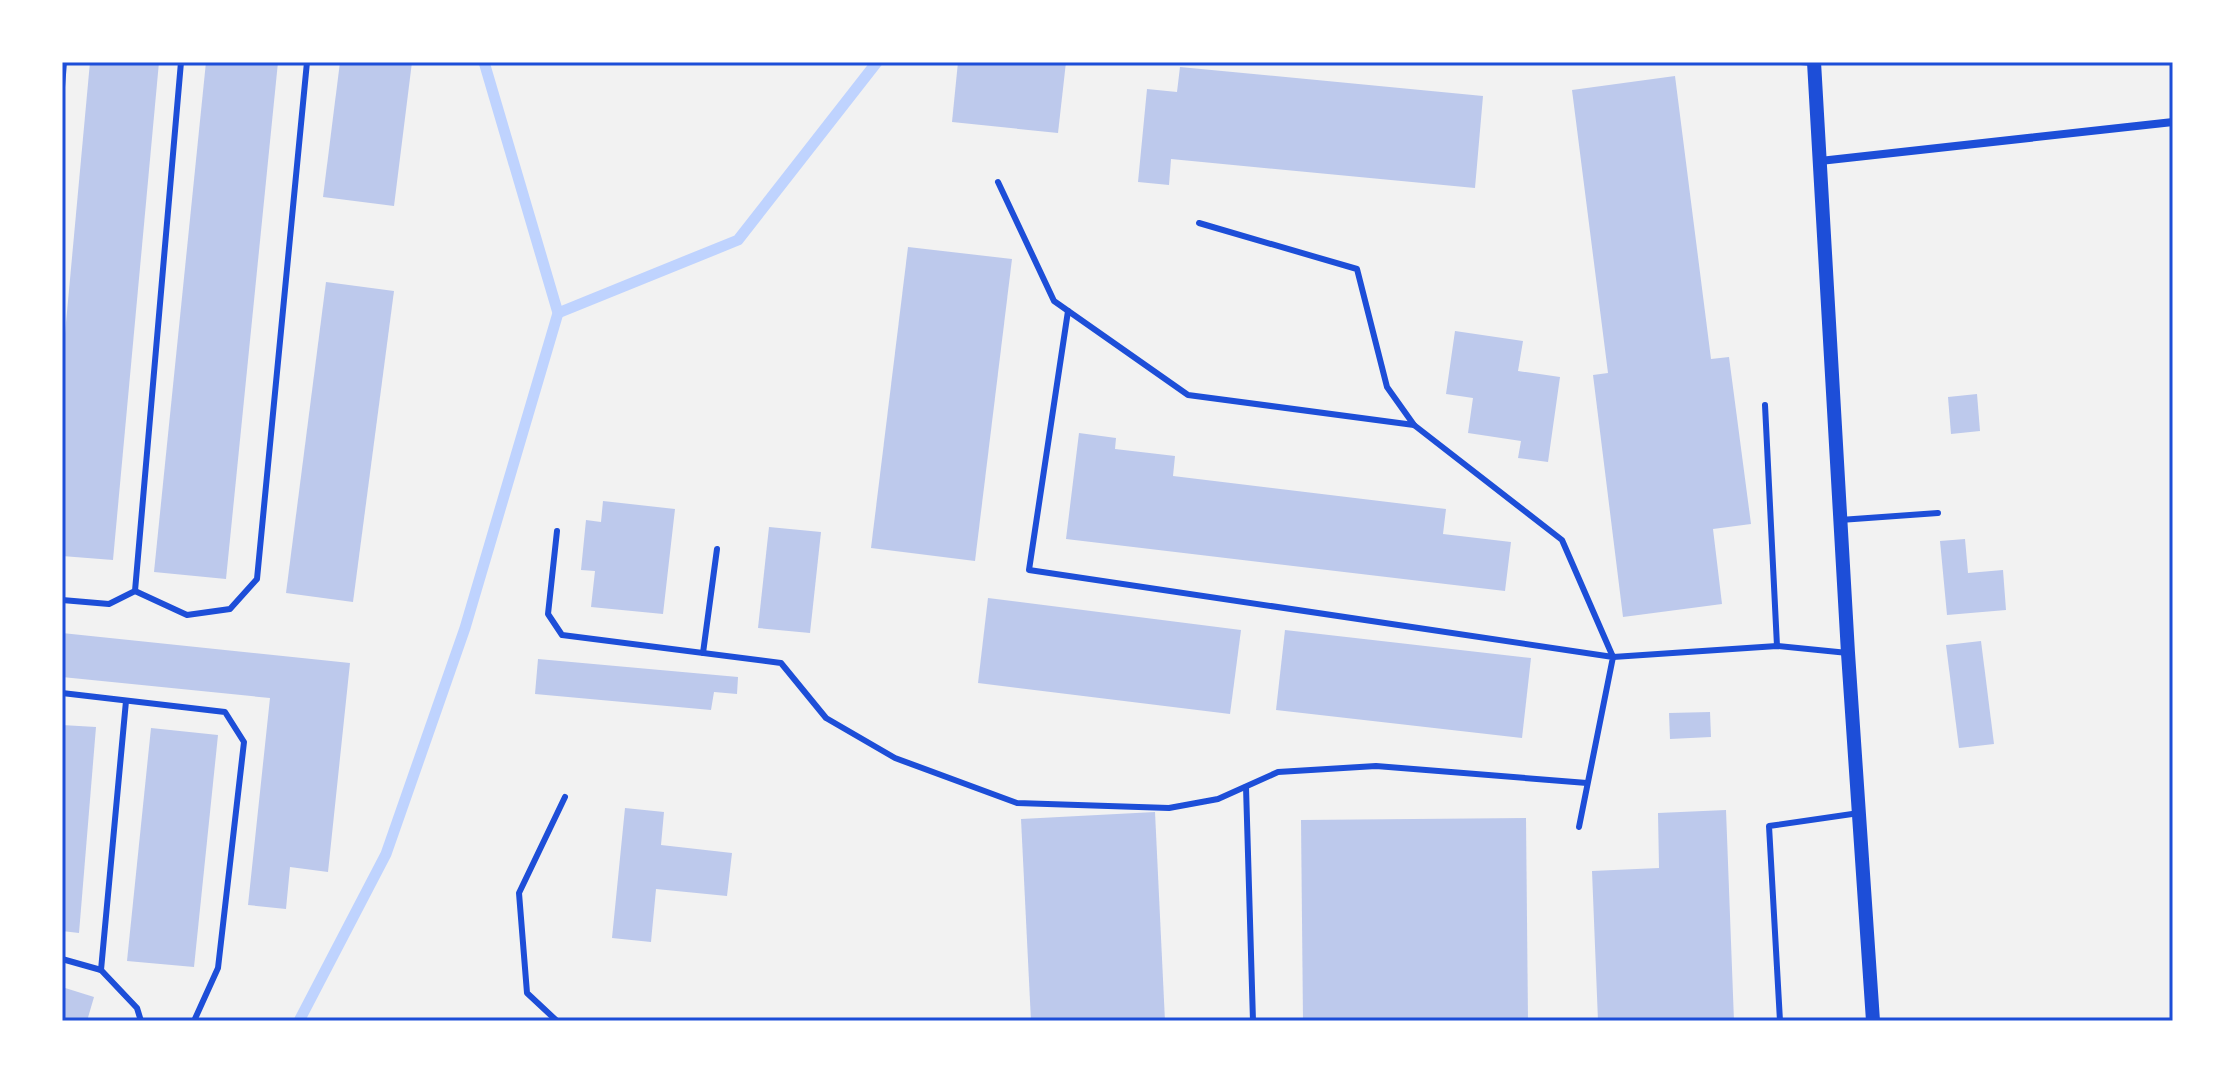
<svg xmlns="http://www.w3.org/2000/svg" width="2235" height="1083" viewBox="0 0 2235 1083" font-family="'Libre Baskerville',serif">
<style>
.lines{fill:none;stroke-linecap:round;stroke-linejoin:round}
.stream{stroke:#bfd3fe;stroke-width:11}
.building{fill:#bdc9ec}
.service{stroke:#1d4ed8;stroke-width:6}
.minor{stroke:#1d4ed8;stroke-width:8}
.tertiary{stroke:#1d4ed8;stroke-width:14}
.neatline{fill:none;stroke:#1d4ed8;stroke-width:3}
</style>
<rect width="100%" height="100%" fill="#f2f2f2"/>
<g class="lines">
<!-- stream -->
<g class="stream">
<polyline points="558,313 738,240 877,62"/>
<polyline points="299,1021 386,854 465,628 558,313 484,62"/>
</g>
</g>
<!-- building -->
<g class="building">
<polygon points="90,62 159,62 113,560 62,556 62,366"/>
<polygon points="206,62 278,62 226,579 154,572"/>
<polygon points="340,62 412,62 394,206 323,197"/>
<polygon points="958,62 1066,62 1058,133 952,122"/>
<polygon points="1180,67 1483,96 1475,188 1171,159 1169,185 1138,182 1147,89 1177,92"/>
<polygon points="1675,76 1711,359 1729,357 1751,524 1713,529 1722,604 1623,617 1593,375 1608,373 1572,90"/>
<polygon points="908,247 1012,259 975,561 871,548"/>
<polygon points="326,282 394,291 353,602 286,593"/>
<polygon points="1455,331 1523,341 1518,371 1560,377 1548,462 1518,458 1521,441 1468,433 1473,398 1446,394"/>
<polygon points="1977,394 1980,431 1951,434 1948,397"/>
<polygon points="1079,433 1116,438 1115,449 1175,456 1173,476 1446,509 1443,534 1511,542 1505,591 1066,539"/>
<polygon points="603,501 675,509 663,614 591,607 595,571 581,570 586,520 601,522"/>
<polygon points="769,527 821,532 810,633 758,628"/>
<polygon points="1965,539 1968,573 2003,570 2006,610 1947,615 1940,541"/>
<polygon points="988,598 1241,630 1230,714 978,683"/>
<polygon points="1285,630 1531,658 1522,738 1276,710"/>
<polygon points="62,633 350,663 328,872 290,867 286,909 248,905 270,698 62,677"/>
<polygon points="1981,641 1994,744 1959,748 1946,645"/>
<polygon points="538,659 738,677 737,694 714,692 711,710 535,694"/>
<polygon points="1710,712 1711,737 1670,739 1669,713"/>
<polygon points="62,725 96,727 79,933 62,931"/>
<polygon points="151,728 218,735 194,967 127,961"/>
<polygon points="625,808 664,812 661,845 732,853 727,896 656,889 651,942 612,938"/>
<polygon points="1726,810 1734,1021 1598,1021 1592,871 1659,868 1658,813"/>
<polygon points="1155,812 1165,1021 1031,1021 1021,819"/>
<polygon points="1526,818 1528,1021 1303,1021 1301,820"/>
<polygon points="62,987 94,997 87,1021 62,1021"/>
</g>
<g class="lines">
<!-- service -->
<g class="service">
<polyline points="1801,62 1814,63"/>
<polyline points="62,87 64,62"/>
<polyline points="998,182 1054,301 1188,395 1414,425 1562,540 1613,657 1777,646 1848,653"/>
<polyline points="1199,223 1357,269 1387,387 1414,425"/>
<polyline points="1068,311 1029,570 1613,657 1579,827"/>
<polyline points="1765,405 1777,646"/>
<polyline points="1840,520 1938,513"/>
<polyline points="557,531 548,614 562,635 781,663 826,718 895,758 1017,803 1169,808 1218,799 1278,772 1376,766 1587,783"/>
<polyline points="135,591 187,615 230,609 257,579 307,62"/>
<polyline points="62,600 109,604 135,591 181,62"/>
<polyline points="703,653 717,549"/>
<polyline points="62,693 225,712 244,742 218,968 194,1021"/>
<polyline points="1246,787 1253,1021"/>
<polyline points="62,959 101,970 137,1008 141,1021"/>
<polyline points="101,970 126,701"/>
<polyline points="557,1021 527,993 519,893 565,797"/>
<polyline points="1780,1021 1769,826 1859,813"/>
</g>
<!-- minor -->
<polyline class="minor" points="1820,161 2173,122"/>
<!-- tertiary -->
<polyline class="tertiary" points="1814,62 1848,653 1873,1021"/>
</g>
<!-- border -->
<rect width="2235" height="1083" fill="none" stroke="#ffffff" stroke-width="128"/>
<rect x="64" y="64" width="2107" height="955" class="neatline"/>
</svg>
